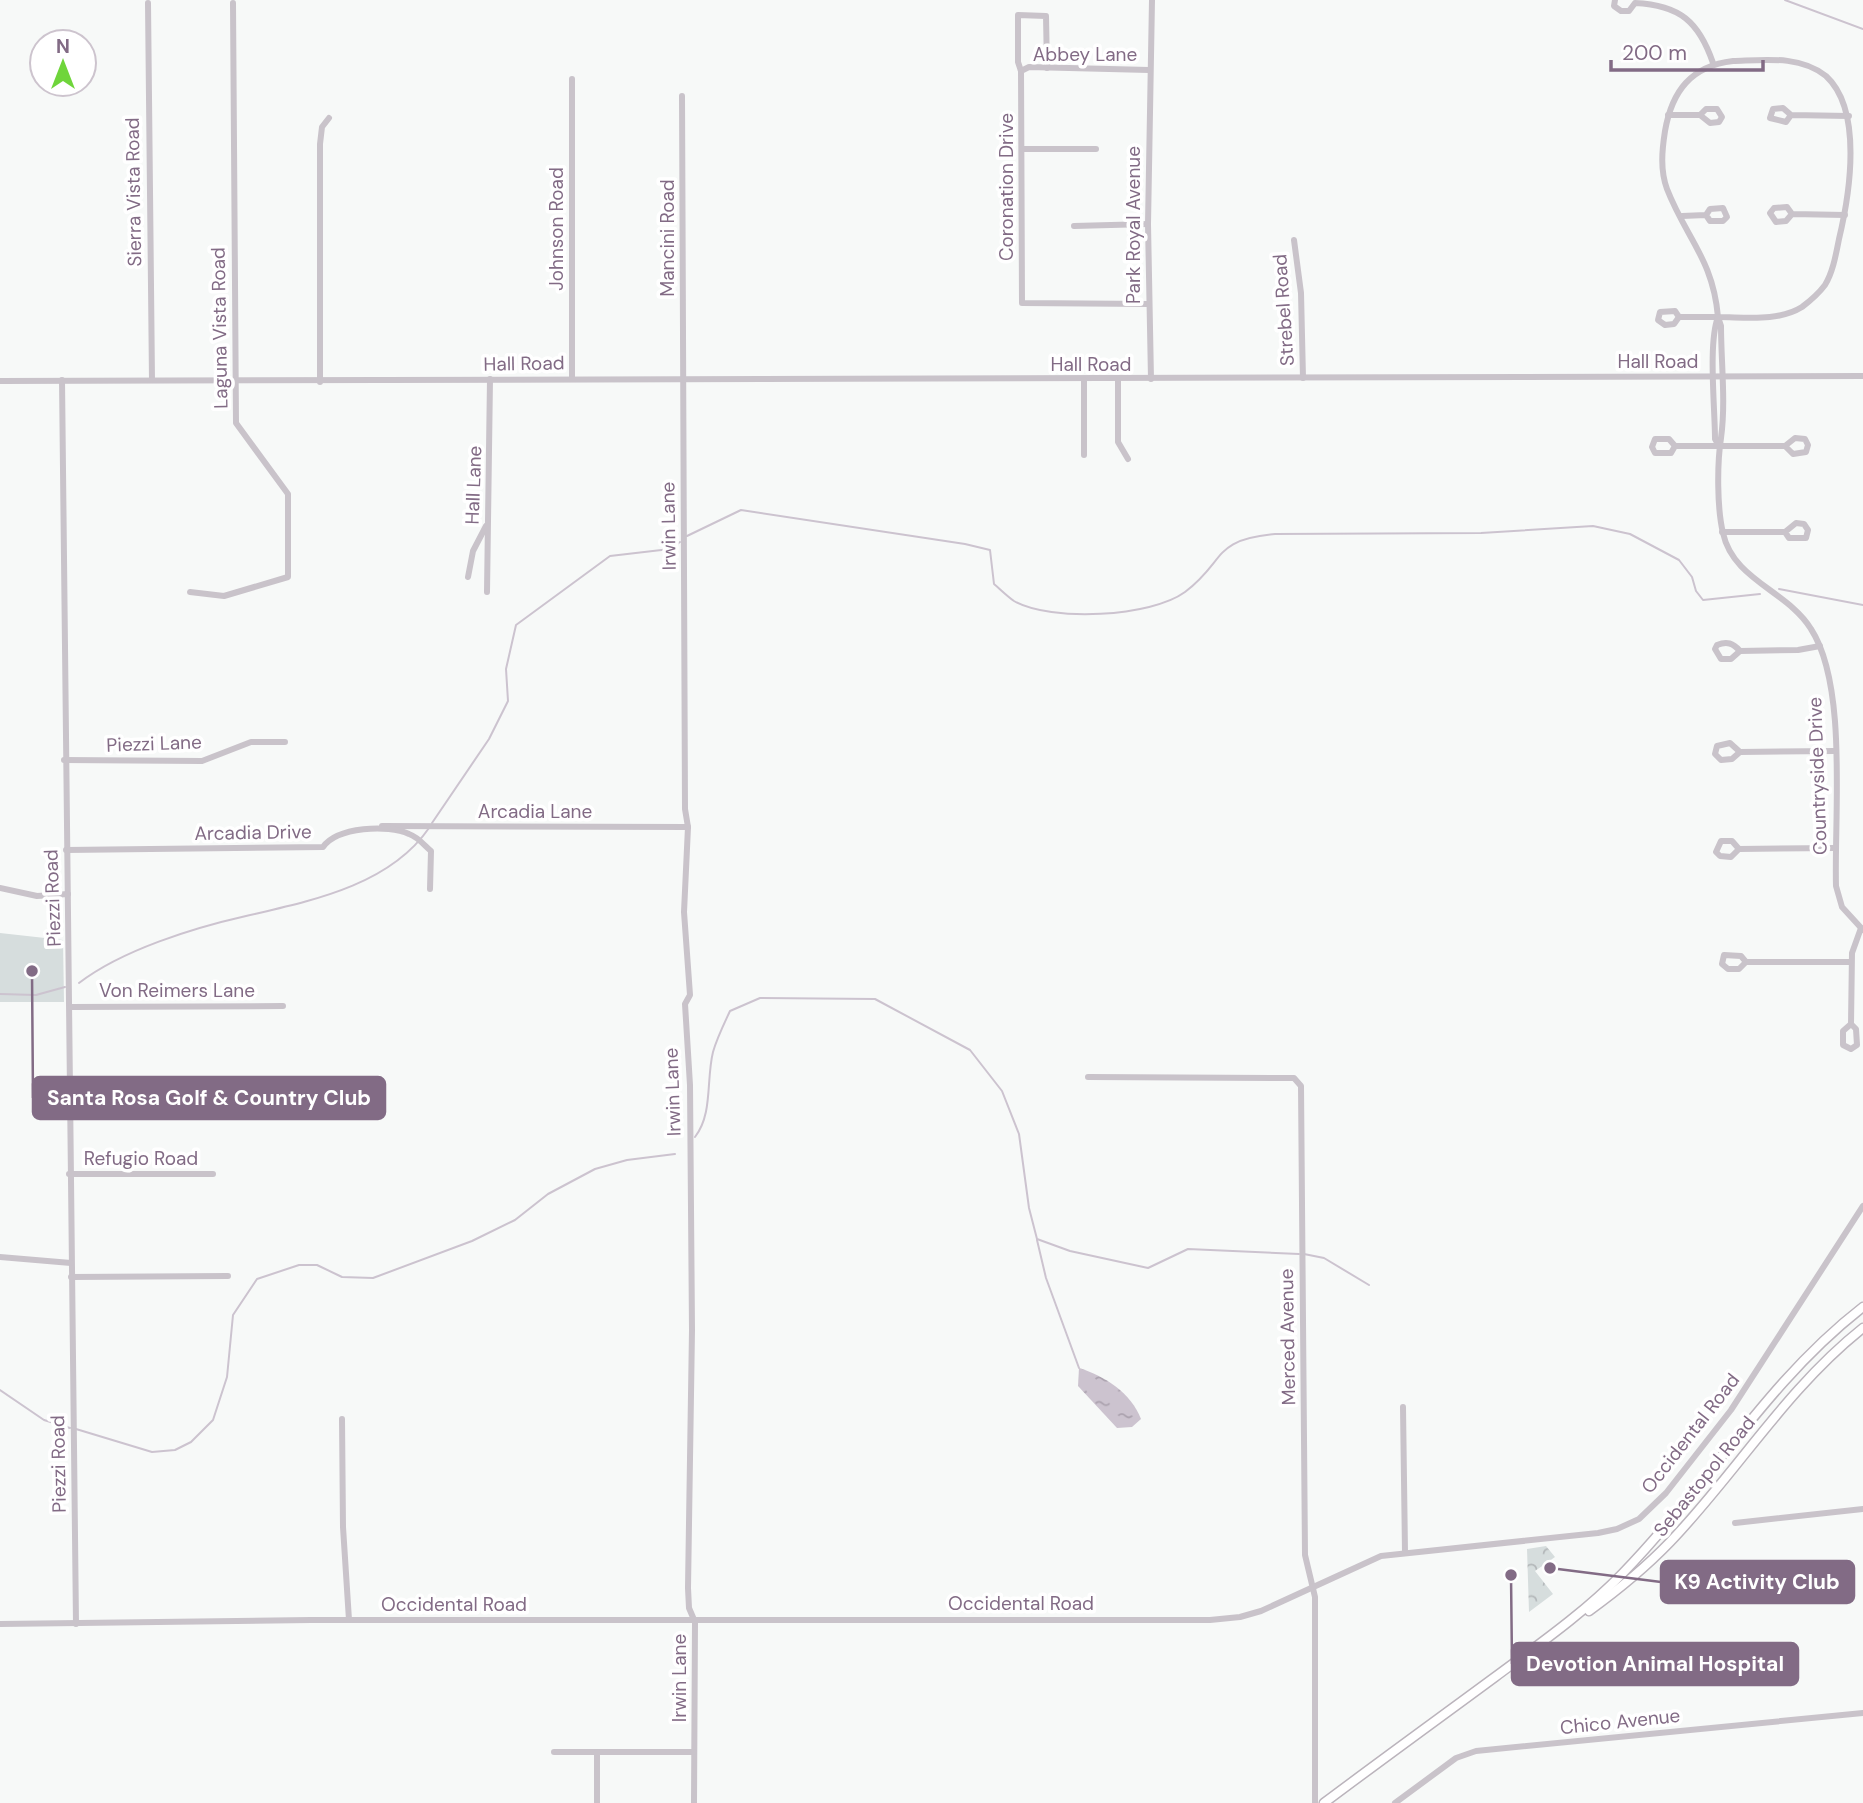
<svg xmlns="http://www.w3.org/2000/svg" width="1863" height="1803" viewBox="0 0 1863 1803" font-family="'DM Sans',sans-serif">
<style>
.grass{fill:#d6dddd}
.park{fill:url(#park-crowns)}
.water{fill:url(#water-ripples)}
.lines{fill:none;stroke-linecap:round;stroke-linejoin:round}
.stream{stroke:#ccc3cf;stroke-width:2}
.major-casing{stroke:#bbb4bc;stroke-width:11}
.minor{stroke:#c9c3ca;stroke-width:6}
.major{stroke:#fff;stroke-width:8}
.labels{text-anchor:middle;stroke-width:7;stroke-linejoin:round;paint-order:stroke}
.street-label{font-size:19px;fill:#826b85;stroke:#fff}
.leader{fill:none;stroke:#826b85;stroke-width:2.5}
.callout-dot{fill:#826b85;stroke:#fff;stroke-width:2.5}
.callout{fill:#826b85;stroke:#826b85;stroke-width:2.5}
.callout-label{font-size:21px;text-anchor:middle;font-weight:bold;fill:#fff}
</style>
<defs>
<pattern id="park-crowns" width="20" height="18" patternUnits="userSpaceOnUse" patternTransform="scale(1.75)"><rect width="20" height="18" fill="#d6dddd"/><path d="M2 6a3 3 0 1 1 6 0M12 15a3 3 0 1 1 6 0" fill="none" stroke="#b3b7b9"/></pattern>
<pattern id="water-ripples" width="26" height="14" patternUnits="userSpaceOnUse" patternTransform="scale(1.75)"><rect width="26" height="14" fill="#ccc3cf"/><path d="M2 4q2-2 4 0t4 0M15 11q2-2 4 0t4 0" fill="none" stroke="#aba2ae"/></pattern>
</defs>
<rect width="100%" height="100%" fill="#f7f9f8"/>
<!-- grass -->
<polygon class="grass" points="0,933 63,940 64,1002 0,1002"/>
<!-- park -->
<polygon class="park" points="1546,1546 1555,1557 1535,1571 1553,1594 1529,1612 1527,1549"/>
<!-- water -->
<path class="water" d="M1079 1368C1105 1376 1131 1393 1141 1419L1132 1427 1117 1428 1078 1386Z"/>
<g class="lines">
<!-- stream -->
<g class="stream">
<polyline points="1785,0 1863,29"/>
<path d="M687 536 741 510 965 544 990 550 994 584C1000 589 1007 596 1014 601 1051 622 1151 617 1185 592 1227 560 1211 540 1275 534L1481 533 1593 526 1630 534 1679 560 1692 577 1696 591 1703 600 1760 594"/>
<polyline points="1779,589 1863,605"/>
<polyline points="432,823 489,739 508,701 506,669 516,625 610,556 670,549 680,542"/>
<path d="M79 983C122 950 193 928 246 916 310 901 389 886 429 828"/>
<polyline points="0,994 36,995 65,987"/>
<path d="M695 1137C713 1114 706 1080 713 1052 717 1038 724 1024 730 1011L760 998 875 999 970 1050 1002 1091 1019 1134 1029 1208 1037 1239 1070 1251 1148 1268 1188 1249 1299 1254"/>
<polyline points="1037,1240 1046,1278 1079,1368"/>
<polyline points="1304,1254 1324,1258 1369,1285"/>
<polyline points="0,1390 44,1420 70,1428"/>
<polyline points="76,1429 152,1452 175,1450 191,1442 213,1420 227,1377 233,1315 257,1279 299,1265 317,1265 342,1277 373,1278 472,1241 515,1220 548,1194 595,1169 627,1160 675,1154"/>
</g>
<!-- major casing -->
<g class="major-casing">
<g id="major">
<path d="M1589 1611C1618 1590 1645 1568 1670 1542 1737 1472 1786 1389 1863 1328"/>
<path d="M1324 1803C1380 1761 1438 1719 1495 1677 1538 1645 1584 1613 1622 1574 1707 1487 1766 1382 1863 1307"/>
</g>
</g>
<!-- minor -->
<g class="minor">
<path d="M1615 0 1614 6 1621 11H1629L1635 3C1680 5 1699 22 1713 63"/>
<polyline points="148,3 152,380"/>
<path d="M1733 61C1764 60 1800 55 1826 76 1863 110 1850 193 1839 239 1836 254 1833 272 1825 285 1819 293 1810 301 1802 307 1778 322 1745 317 1718 317 1713 259 1686 238 1667 189 1660 170 1662 150 1665 131 1672 91 1691 66 1733 61Z"/>
<polyline points="1047,68 1046,16 1018,15 1018,62 1021,71 1022,303 1148,304"/>
<polyline points="1021,71 1029,67 1149,70"/>
<polyline points="572,79 572,378"/>
<polyline points="682,96 685,809 688,827 684,912 690,995 685,1004 690,1085 692,1330 688,1588 689,1608 695,1622 694,1803"/>
<polyline points="1668,115 1700,115 1710,123 1719,122 1722,117 1717,109 1706,109 1700,115"/>
<polyline points="1791,115 1786,122 1770,118 1773,109 1783,108 1791,115 1849,116"/>
<polyline points="1022,149 1096,149"/>
<polyline points="1792,214 1786,221 1776,222 1770,213 1774,208 1787,207 1792,214 1845,215"/>
<polyline points="1682,216 1706,215 1710,221 1723,221 1727,217 1723,208 1710,209 1706,215"/>
<polyline points="1074,226 1148,224"/>
<polyline points="1294,240 1301,293 1303,378"/>
<polyline points="1679,317 1674,324 1665,325 1658,320 1660,312 1675,311 1679,317 1718,317"/>
<path d="M1718 317 1721 326C1721 362 1726 402 1721 438 1717 464 1717 508 1723 533 1733 580 1788 591 1811 629 1848 686 1834 817 1836 886L1842 907 1863 930"/>
<path d="M1718 317C1708 343 1715 408 1715 439L1719 446"/>
<polyline points="1118,379 1118,442 1128,459"/>
<polyline points="1151,379 1148,224 1152,0"/>
<polyline points="62,380 76,1624"/>
<polyline points="0,381 1863,376"/>
<polyline points="320,382 320,144 322,127 329,118"/>
<polyline points="1675,446 1671,453 1655,453 1652,447 1655,439 1669,439 1675,446 1785,446 1793,454 1806,452 1808,445 1805,439 1795,438 1785,446"/>
<polyline points="1084,455 1084,380"/>
<polyline points="1722,532 1785,532 1789,538 1806,538 1808,530 1804,524 1796,523 1785,532"/>
<polyline points="468,577 473,551 486,526"/>
<polyline points="190,592 224,596 288,577 288,494 236,423 233,3"/>
<polyline points="487,592 490,379"/>
<path d="M1740 651 1731 659H1721L1715 649 1717 645C1727 641 1733 643 1740 651L1798 650 1820 646"/>
<polyline points="1740,752 1732,759 1721,760 1715,754 1717,746 1730,743 1740,752 1835,751"/>
<polyline points="64,760 202,761 251,742 285,742"/>
<polyline points="382,826 688,827"/>
<polyline points="1739,849 1731,857 1720,856 1716,852 1721,841 1732,841 1739,849 1835,848"/>
<path d="M66 850 323 847C337 827 388 824 409 834 418 837 424 845 431 851L430 889"/>
<polyline points="0,888 37,896 68,894"/>
<polyline points="1746,962 1739,969 1728,969 1722,964 1724,955 1741,956 1746,962 1851,962"/>
<polyline points="71,1007 283,1006"/>
<polyline points="1851,1024 1856,1029 1857,1045 1851,1049 1843,1045 1843,1031 1851,1024 1852,953 1861,928"/>
<polyline points="1088,1077 1294,1078 1301,1086 1305,1555 1315,1597 1315,1803"/>
<polyline points="69,1174 213,1174"/>
<polyline points="0,1257 71,1263"/>
<polyline points="71,1277 228,1276"/>
<polyline points="1403,1407 1405,1552"/>
<polyline points="342,1419 343,1527 349,1620"/>
<polyline points="1735,1523 1863,1509"/>
<polyline points="0,1624 311,1620 1210,1620 1240,1617 1261,1611 1381,1556 1598,1533 1617,1529 1639,1519 1666,1493 1731,1410 1863,1206"/>
<polyline points="554,1752 694,1752"/>
<polyline points="597,1803 597,1752"/>
<polyline points="1395,1803 1456,1758 1476,1751 1863,1713"/>
</g>
<!-- major -->
<use href="#major" class="major"/>
</g>
<g class="labels">
<!-- street labels -->
<g class="street-label">
<text x="1085" y="61">Abbey Lane</text>
<text transform="translate(1006 187) rotate(-90)" y="7">Coronation Drive</text>
<text transform="translate(133 192) rotate(-91)" y="7">Sierra Vista Road</text>
<text transform="translate(1133 225) rotate(-90)" y="7">Park Royal Avenue</text>
<text transform="translate(556 229) rotate(-90)" y="7">Johnson Road</text>
<text transform="translate(667 238) rotate(-90)" y="7">Mancini Road</text>
<text transform="translate(1283 310) rotate(-94)" y="7">Strebel Road</text>
<text transform="translate(219 328) rotate(-91)" y="7">Laguna Vista Road</text>
<text x="1658" y="368">Hall Road</text>
<text transform="translate(524 363) rotate(-1)" y="7">Hall Road</text>
<text x="1091" y="371">Hall Road</text>
<text transform="translate(473 485) rotate(-88)" y="7">Hall Lane</text>
<text transform="translate(668 526) rotate(-91)" y="7">Irwin Lane</text>
<text transform="translate(154 743) rotate(-2)" y="7">Piezzi Lane</text>
<text transform="translate(1817 776) rotate(-92)" y="7">Countryside Drive</text>
<text x="535" y="818">Arcadia Lane</text>
<text transform="translate(253 832) rotate(-1)" y="7">Arcadia Drive</text>
<text transform="translate(52 898) rotate(-92)" y="7">Piezzi Road</text>
<text x="177" y="997">Von Reimers Lane</text>
<text transform="translate(672 1092) rotate(-92)" y="7">Irwin Lane</text>
<text x="141" y="1165">Refugio Road</text>
<text transform="translate(1287 1337) rotate(-91)" y="7">Merced Avenue</text>
<text transform="translate(1690 1433) rotate(-52)" y="7">Occidental Road</text>
<text transform="translate(58 1464) rotate(-91)" y="7">Piezzi Road</text>
<text transform="translate(1704 1476) rotate(-51)" y="7">Sebastopol Road</text>
<text x="1021" y="1610">Occidental Road</text>
<text x="454" y="1611">Occidental Road</text>
<text transform="translate(679 1678) rotate(-90)" y="7">Irwin Lane</text>
<text transform="translate(1620 1721) rotate(-6)" y="7">Chico Avenue</text>
</g>
</g>
<!-- callouts -->
<path class="leader" d="M32 971L33 1098M1550 1568L1661 1582M1511 1575L1512 1664"/>
<g class="callout-dot">
<circle cx="32" cy="971" r="7"/>
<circle cx="1550" cy="1568" r="7"/>
<circle cx="1511" cy="1575" r="7"/>
</g>
<g class="callout">
<rect x="33" y="1077" width="352" height="42" rx="7"/>
<rect x="1661" y="1561" width="193" height="42" rx="7"/>
<rect x="1512" y="1643" width="286" height="42" rx="7"/>
</g>
<g class="callout-label">
<text x="209" y="1105">Santa Rosa Golf &amp; Country Club</text>
<text x="1757" y="1589">K9 Activity Club</text>
<text x="1655" y="1671">Devotion Animal Hospital</text>
</g>
<!-- north arrow -->
<g transform="translate(63 63)"><circle r="33" fill="#ffffff" stroke="#cdc4ce" stroke-width="2"/>
<path d="M0-5L12 26L0 18L-12 26Z" fill="#6fd53b"/>
<text y="-10" font-size="19" font-weight="bold" text-anchor="middle" fill="#826b85">N</text>
</g>
<!-- scale -->
<path d="M1611 60v10h152v-10" fill="none" stroke="#826b85" stroke-width="3.5"/>
<text x="1622" y="60" font-size="21" fill="#826b85" stroke="#ffffff" stroke-width="5" paint-order="stroke">200 m</text>
</svg>
